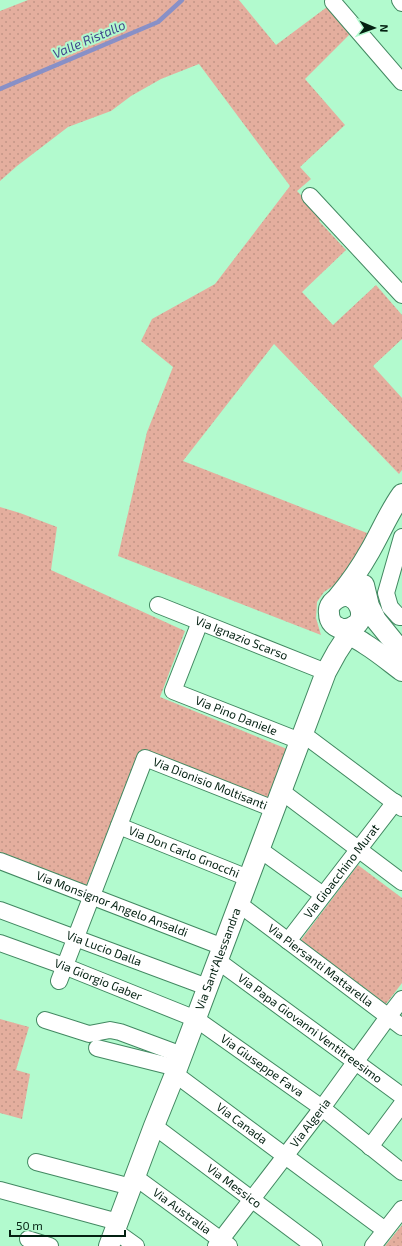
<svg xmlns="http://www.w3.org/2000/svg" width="402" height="1246" viewBox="0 0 402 1246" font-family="'Exo 2',sans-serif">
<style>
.grass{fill:url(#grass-dots)}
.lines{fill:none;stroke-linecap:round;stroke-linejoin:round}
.stream{stroke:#8890c7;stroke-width:4.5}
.minor-casing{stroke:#428861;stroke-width:18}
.tertiary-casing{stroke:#428861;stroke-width:22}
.minor{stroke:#fff;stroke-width:16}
.tertiary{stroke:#fff;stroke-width:20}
.labels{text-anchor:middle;stroke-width:4;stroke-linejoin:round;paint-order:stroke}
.street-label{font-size:12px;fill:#032011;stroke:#b2face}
.water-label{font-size:13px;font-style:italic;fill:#43488d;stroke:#b2face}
</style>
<defs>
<pattern id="grass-dots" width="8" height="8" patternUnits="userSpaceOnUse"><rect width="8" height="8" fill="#e4ae9e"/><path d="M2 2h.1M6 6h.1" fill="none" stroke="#c29587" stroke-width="1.8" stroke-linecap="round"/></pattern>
</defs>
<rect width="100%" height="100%" fill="#b2face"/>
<!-- grass -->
<g class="grass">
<polygon points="28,0 239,0 276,45 327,7 350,34 305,79 345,125 300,167 311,179 297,191 323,218 319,221 346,250 302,292 333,325 376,285 402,315 402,339 373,366 402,398 402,470 399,474 274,344 183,461 367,533 356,563 336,584 324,592 317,602 316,618 321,635 118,556 147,432 173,367 141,341 152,319 215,284 290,186 199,64 161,79 131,96 111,111 68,127 17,166 0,181 0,11"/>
<polygon points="0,507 20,513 57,527 51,570 185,631 160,697 287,749 268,800 141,750 86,886 0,854"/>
<polygon points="358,865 402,898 402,983 386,1004 301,940"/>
<polygon points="0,1019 29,1027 16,1070 30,1074 22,1119 0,1113"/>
<polygon points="402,1225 402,1246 385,1246"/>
</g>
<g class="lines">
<!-- stream -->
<polyline class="stream" points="0,89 158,22 182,0"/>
<!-- minor casing -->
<g class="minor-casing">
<g id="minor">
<polyline points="400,0 402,3"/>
<polyline points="333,2 402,82"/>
<polyline points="310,196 402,295"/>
<polyline points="402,537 386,593 390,607 399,617 402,617"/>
<path id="s1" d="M158 605 326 672"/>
<path id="s2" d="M200 622 173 691 300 741"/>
<polyline points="303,734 402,808"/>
<polyline points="281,791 402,882"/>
<path id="s3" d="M119 826 248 878"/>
<polyline points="259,849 323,895"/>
<path id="s4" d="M0 861 223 947"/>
<path id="s5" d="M239 904 402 1027"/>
<path id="s6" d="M0 910 207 987"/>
<path id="s7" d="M288 941 395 802"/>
<path id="s8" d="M0 943 64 966 196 1019 322 1108 402 1172"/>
<path id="s9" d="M218 961 402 1096"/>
<path id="s10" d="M59 981 145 758 274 809"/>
<polyline points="45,1020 89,1034 110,1030 120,1032 182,1055"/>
<polyline points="97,1048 177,1068"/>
<path id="s11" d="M175 1074 385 1230"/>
<path id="s12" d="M154 1126 314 1246"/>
<polyline points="370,1147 402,1104"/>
<polyline points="36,1162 131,1187"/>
<path id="s13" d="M135 1177 229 1246"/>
<polyline points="0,1190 118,1222"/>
<polyline points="115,1231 136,1246"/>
<polyline points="28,1239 50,1246"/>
<path id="s14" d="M216 1246 322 1108 388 1017 402 999"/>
<polyline points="373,1246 402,1209"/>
</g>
</g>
<!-- tertiary casing -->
<g class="tertiary-casing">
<g id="tertiary">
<polyline points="364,585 369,606 376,620 402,652"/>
<path d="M338 597C350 583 361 567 370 551 381 532 389 512 402 494"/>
<path d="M342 629C377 629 357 582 335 600 331 603 328 608 329 613 329 618 330 621 333 624 336 627 338 627 341 629 344 630 346 632 349 634 354 638 360 640 365 644 378 652 390 662 402 671"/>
<path id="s15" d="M109 1246 154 1126 175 1074 326 672 337 652 354 626"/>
</g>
</g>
<!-- minor -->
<use href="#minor" class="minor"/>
<!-- tertiary -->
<use href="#tertiary" class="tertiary"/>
</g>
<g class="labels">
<!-- street labels -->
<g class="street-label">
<text dy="4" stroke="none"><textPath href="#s1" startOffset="90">Via Ignazio Scarso</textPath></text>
<text dy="4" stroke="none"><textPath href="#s2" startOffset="142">Via Pino Daniele</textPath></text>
<text dy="4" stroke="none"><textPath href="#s10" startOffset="309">Via Dionisio Moltisanti</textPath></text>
<text dy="4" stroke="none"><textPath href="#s3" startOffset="70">Via Don Carlo Gnocchi</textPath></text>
<text dy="4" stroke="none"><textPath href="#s7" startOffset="88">Via Gioacchino Murat</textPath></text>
<text dy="4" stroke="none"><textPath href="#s4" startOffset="120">Via Monsignor Angelo Ansaldi</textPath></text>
<text dy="4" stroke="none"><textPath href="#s6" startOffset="111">Via Lucio Dalla</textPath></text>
<text dy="4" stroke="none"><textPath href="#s15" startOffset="307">Via Sant'Alessandra</textPath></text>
<text dy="4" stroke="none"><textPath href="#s5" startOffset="102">Via Piersanti Mattarella</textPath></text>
<text dy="4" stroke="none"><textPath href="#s8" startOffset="105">Via Giorgio Gaber</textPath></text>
<text dy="4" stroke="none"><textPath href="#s9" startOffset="114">Via Papa Giovanni Ventitreesimo</textPath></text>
<text dy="4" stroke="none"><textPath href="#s8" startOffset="291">Via Giuseppe Fava</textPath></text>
<text dy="4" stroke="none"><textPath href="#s14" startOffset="155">Via Algeria</textPath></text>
<text dy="4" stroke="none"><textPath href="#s11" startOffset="83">Via Canada</textPath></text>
<text dy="4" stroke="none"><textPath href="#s12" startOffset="100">Via Messico</textPath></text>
<text dy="4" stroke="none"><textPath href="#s13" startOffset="58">Via Australia</textPath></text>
</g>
<!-- water labels -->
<g class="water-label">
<text transform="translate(89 39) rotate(-23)" y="5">Valle Ristallo</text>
</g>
</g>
<!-- north arrow -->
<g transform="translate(374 28) rotate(92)" stroke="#b2face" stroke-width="3" paint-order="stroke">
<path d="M0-3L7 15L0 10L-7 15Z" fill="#032011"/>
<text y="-6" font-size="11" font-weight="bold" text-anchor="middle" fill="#032011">N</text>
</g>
<!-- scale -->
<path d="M10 1230v6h115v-6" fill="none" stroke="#032011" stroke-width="2"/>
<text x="16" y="1230" font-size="12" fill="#032011" stroke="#b2face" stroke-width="3" paint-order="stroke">50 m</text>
</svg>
